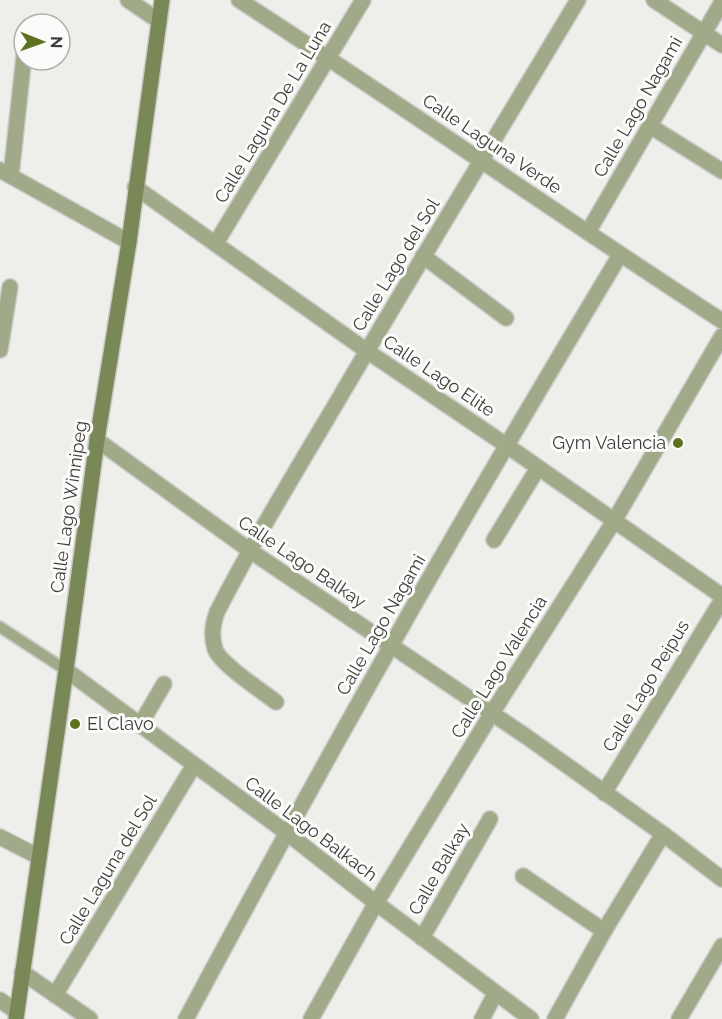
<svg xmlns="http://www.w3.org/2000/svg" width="722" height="1019" viewBox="0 0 722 1019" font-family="Raleway,sans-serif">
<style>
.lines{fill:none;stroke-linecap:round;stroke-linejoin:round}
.lane-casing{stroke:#cbcbc8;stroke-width:14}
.street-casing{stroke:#cbcbc8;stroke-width:18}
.secondary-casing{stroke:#cbcbc8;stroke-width:18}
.lane{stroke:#a0aa89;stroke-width:10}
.street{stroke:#a0aa89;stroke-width:15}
.secondary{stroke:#7a8858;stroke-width:15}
.poi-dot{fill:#5e711f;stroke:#fbfcf9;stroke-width:2}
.labels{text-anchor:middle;stroke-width:6;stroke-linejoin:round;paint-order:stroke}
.street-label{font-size:18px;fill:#3d3d3c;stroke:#fbfcf9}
.poi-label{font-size:18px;fill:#3d3d3c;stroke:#fbfcf9;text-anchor:end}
</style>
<rect width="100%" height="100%" fill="#eeefeb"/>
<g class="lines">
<!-- lane casing -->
<g class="lane-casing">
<polyline id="lane" points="0,627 66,670"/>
</g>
<!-- street casing -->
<g class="street-casing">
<g id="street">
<polyline points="128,0 159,21"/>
<path d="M239 0C402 105 560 216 722 321"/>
<polyline points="654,0 722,45"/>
<polyline points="650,126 722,171"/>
<polyline points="0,170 129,242"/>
<polyline points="11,176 24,56"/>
<polyline points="135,187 367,351 506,445 722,596"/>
<polyline points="588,232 722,2"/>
<polyline points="216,243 363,0"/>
<polyline points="423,256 506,318"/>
<polyline points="0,350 10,287"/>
<polyline points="97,440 249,550 527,737 663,834 722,879"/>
<polyline points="494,540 538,468"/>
<polyline points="66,670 287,833 376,903 531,1019"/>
<path d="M276 702C262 691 220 664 215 649 211 637 213 623 217 612 254 540 296 471 337 402 416 267 498 134 578 0"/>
<polyline points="140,725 164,684"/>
<polyline points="604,793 722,600"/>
<polyline points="0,837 39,857"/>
<polyline points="523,876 604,931"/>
<polyline points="422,938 490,819"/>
<polyline points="22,972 90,1019"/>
<polyline points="55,995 194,765"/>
<polyline points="0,1000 17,1012"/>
<path d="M186 1019C253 894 321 769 391 646 465 514 542 385 620 255"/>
<polyline points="311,1019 376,903 492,713 614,521 722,336"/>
<polyline points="482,1019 495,994"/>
<polyline points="555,1019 604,931 663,834"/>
<polyline points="679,1019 722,946"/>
</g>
</g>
<!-- secondary casing -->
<g class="secondary-casing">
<polyline id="secondary" points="16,1019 66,670 97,440 129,242 162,0"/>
</g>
<!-- lane -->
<use href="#lane" class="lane"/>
<!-- street -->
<use href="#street" class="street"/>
<!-- secondary -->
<use href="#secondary" class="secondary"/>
</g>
<!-- markers -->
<g class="poi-dot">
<circle cx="678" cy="443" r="6"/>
<circle cx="75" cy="724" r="6"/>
</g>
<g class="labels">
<!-- street labels -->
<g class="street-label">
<text transform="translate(638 107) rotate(-60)" y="6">Calle Lago Nagami</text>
<text transform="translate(273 112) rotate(-59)" y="6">Calle Laguna De La Luna</text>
<text transform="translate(492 144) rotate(34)" y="6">Calle Laguna Verde</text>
<text transform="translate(396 265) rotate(-59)" y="6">Calle Lago del Sol</text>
<text transform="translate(439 376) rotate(34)" y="6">Calle Lago Elite</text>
<text transform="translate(69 507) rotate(-82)" y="6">Calle Lago Winnipeg</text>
<text transform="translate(302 562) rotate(34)" y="6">Calle Lago Balkay</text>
<text transform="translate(381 625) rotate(-60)" y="6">Calle Lago Nagami</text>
<text transform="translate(499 667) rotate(-58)" y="6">Calle Lago Valencia</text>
<text transform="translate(646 686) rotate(-59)" y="6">Calle Lago Peipus</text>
<text transform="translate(311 829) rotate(37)" y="6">Calle Lago Balkach</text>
<text transform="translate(439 869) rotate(-60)" y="6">Calle Balkay</text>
<text transform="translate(108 870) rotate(-59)" y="6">Calle Laguna del Sol</text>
</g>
<!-- poi labels -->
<g class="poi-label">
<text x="666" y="449">Gym Valencia</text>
<text x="87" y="730" text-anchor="start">El Clavo</text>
</g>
</g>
<!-- north arrow -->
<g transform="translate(42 42) rotate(91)"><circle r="28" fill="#fbfcf9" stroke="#afb0ad" stroke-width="1.5"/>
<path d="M0-4.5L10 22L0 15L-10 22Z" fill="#5e711f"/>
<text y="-9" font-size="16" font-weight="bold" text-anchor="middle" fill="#3d3d3c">N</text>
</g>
</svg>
